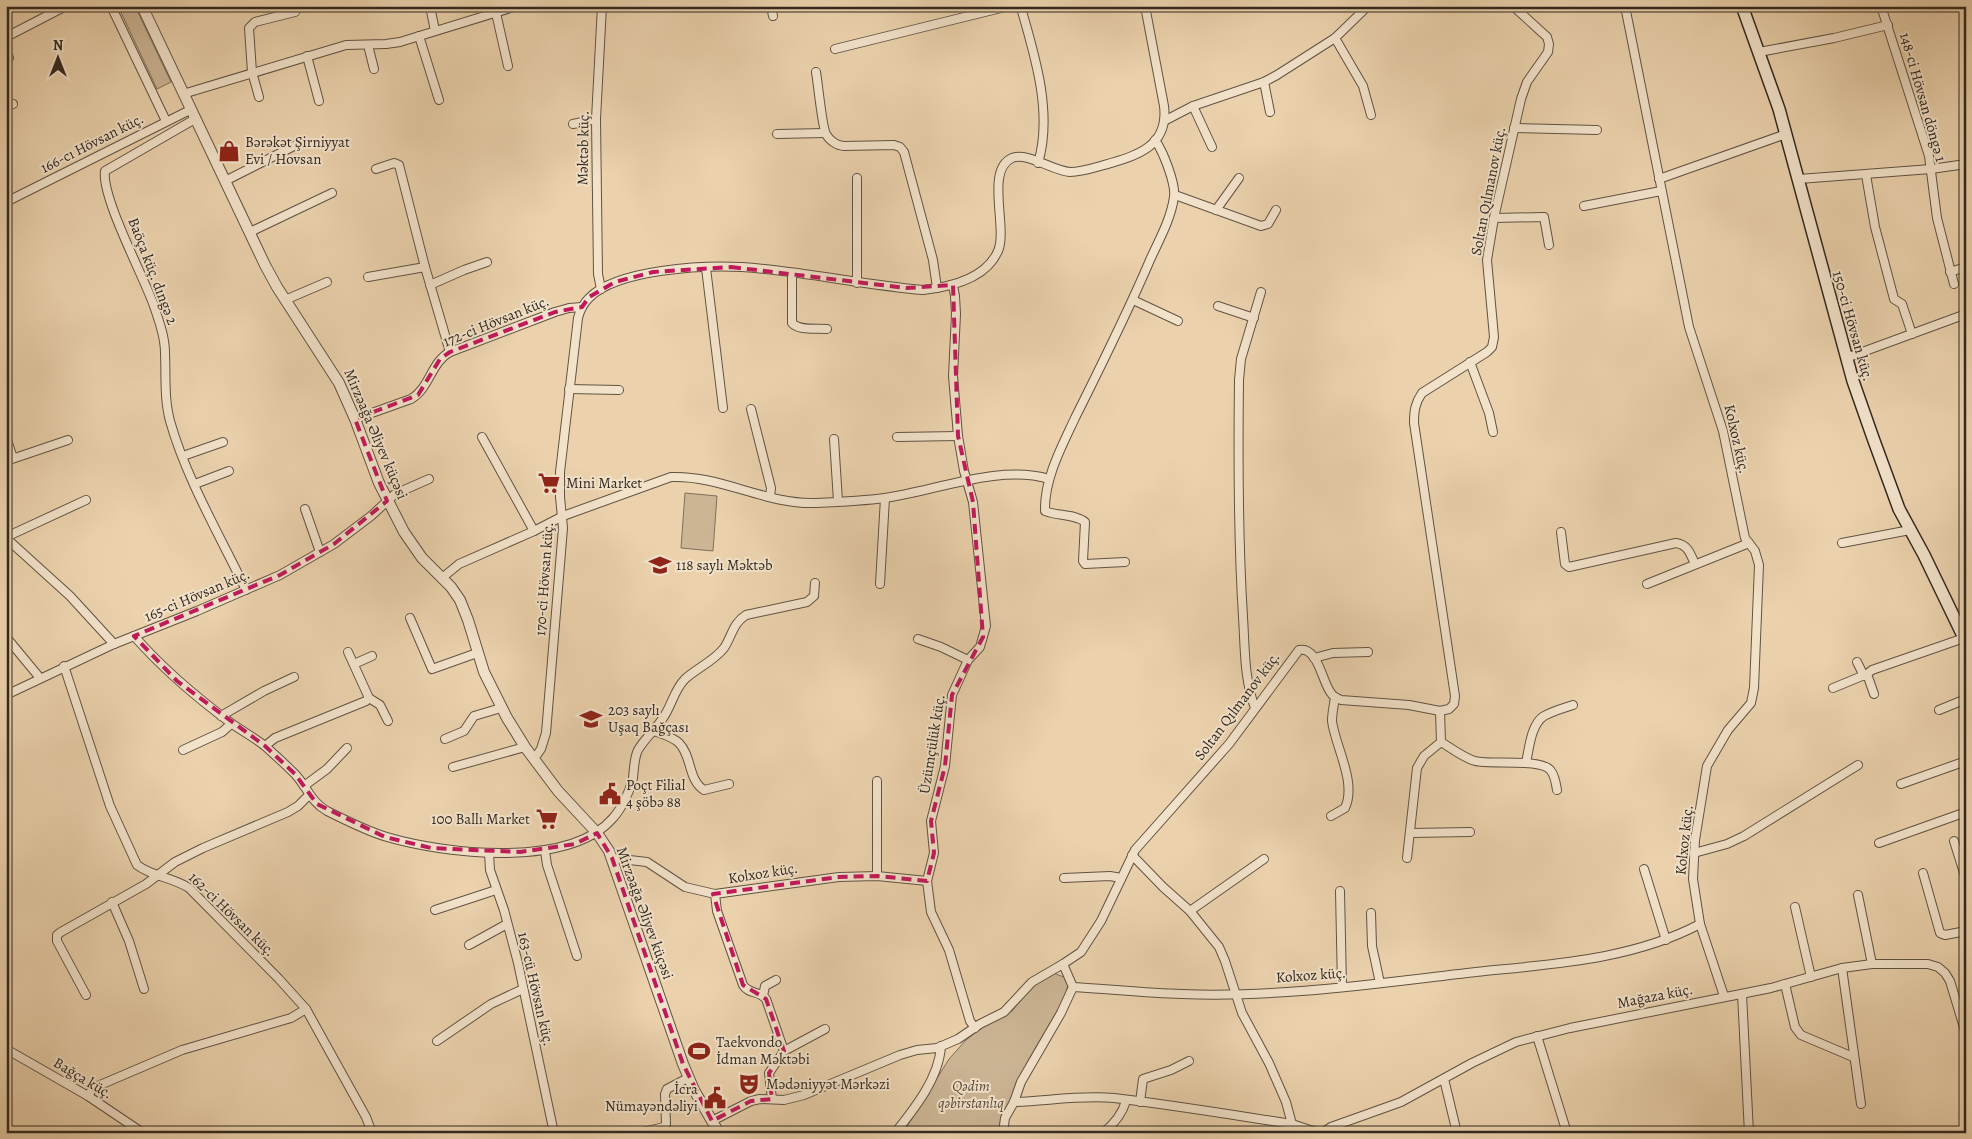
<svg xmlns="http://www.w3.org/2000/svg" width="1972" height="1139" viewBox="0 0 1972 1139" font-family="Alegreya,serif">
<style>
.green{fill:#ccb595;stroke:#7f6f5a}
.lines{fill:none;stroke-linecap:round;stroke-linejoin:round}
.minor-casing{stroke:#605343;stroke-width:10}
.tertiary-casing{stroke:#605343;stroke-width:12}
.secondary-casing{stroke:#322920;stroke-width:14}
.minor{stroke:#f2e2ca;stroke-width:8}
.tertiary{stroke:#f2e2ca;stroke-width:10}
.secondary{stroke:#f2e2ca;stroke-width:11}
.marked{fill:none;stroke:#c2185b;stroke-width:4;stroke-dasharray:10 6;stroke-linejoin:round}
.labels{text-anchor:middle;stroke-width:4;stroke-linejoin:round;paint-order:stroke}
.street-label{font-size:15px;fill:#322920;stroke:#f2e2ca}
.poi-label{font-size:15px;fill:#322920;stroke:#f2e2ca;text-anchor:start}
.park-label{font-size:15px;font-style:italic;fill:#584c3d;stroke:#f2e2ca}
</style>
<rect width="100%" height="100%" fill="#ebd2ad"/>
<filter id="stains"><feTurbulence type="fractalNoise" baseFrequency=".004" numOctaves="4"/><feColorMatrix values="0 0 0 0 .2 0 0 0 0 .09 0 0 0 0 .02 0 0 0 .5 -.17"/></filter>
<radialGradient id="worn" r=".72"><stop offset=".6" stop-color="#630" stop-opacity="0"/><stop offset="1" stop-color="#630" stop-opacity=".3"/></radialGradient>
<!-- green -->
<g class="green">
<polygon points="118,6 135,6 171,82 157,89"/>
<polygon points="685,493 717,496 713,551 681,548"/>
<polygon points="1053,973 1064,977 1068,985 1064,999 1029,1059 1001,1119 999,1133 903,1133 949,1059 966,1040 983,1027 1012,1011 1034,984"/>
</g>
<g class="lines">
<!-- minor casing -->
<g class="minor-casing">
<g id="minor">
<polyline points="111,6 166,121"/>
<polyline points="430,6 435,31"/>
<polyline points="771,6 773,16"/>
<path d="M1013 6 1021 8C1035 56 1053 114 1038 163"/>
<polyline points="1881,6 1929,156 1937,218 1954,284"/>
<polyline points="496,13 508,66"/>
<polyline points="419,36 439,100"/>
<polyline points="1335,38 1363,86 1371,115"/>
<polyline points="6,39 8,36 66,6"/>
<polyline points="368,45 374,69"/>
<polyline points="835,49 1009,6"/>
<polyline points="6,50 9,58"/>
<polyline points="1759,52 1834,38 1888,25"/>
<polyline points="307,56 319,101"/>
<path d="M816 72C818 83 822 127 826 134 829 140 837 146 844 146L894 145 900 147 904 152 933 260 937 288"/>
<polyline points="1264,82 1270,112"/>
<polyline points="183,94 346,45 386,44 400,42 517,6"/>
<polyline points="259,97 252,72 249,28 255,22 295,12"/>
<polyline points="1193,106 1212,147"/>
<polyline points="6,107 13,104"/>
<path d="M195 119 105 171C101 197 144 277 154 306 159 321 165 337 165 353 166 376 164 399 170 421 186 478 220 536 246 590"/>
<polyline points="1166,120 1193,106 1264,82 1277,75 1335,38 1368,6"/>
<polyline points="573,124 596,119"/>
<polyline points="1514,128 1597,130"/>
<polyline points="777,134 825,133"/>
<polyline points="376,169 394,163 399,165 425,267 450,352"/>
<polyline points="1866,175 1875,227 1893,295 1894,299 1902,304 1912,334"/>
<polyline points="857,178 857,283"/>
<polyline points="1659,179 1786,134"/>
<polyline points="1799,179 1931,169 1966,164"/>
<polyline points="225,181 294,146"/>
<polyline points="1175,195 1261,226 1268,224 1276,210"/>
<polyline points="6,202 190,110"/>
<polyline points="1584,206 1661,191"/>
<polyline points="1216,210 1239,178"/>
<polyline points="1494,218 1544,217 1549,245"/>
<polyline points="250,232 332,193"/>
<polyline points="706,268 723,408"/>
<polyline points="1950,272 1966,267"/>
<path d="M792 273V323C799 331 816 328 827 329"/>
<polyline points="368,277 425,267"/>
<polyline points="430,285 464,270 487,262"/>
<polyline points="953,285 955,296 956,314 953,376 958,436 964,471 973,502 986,626 980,647 968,660 952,695 945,766 931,821 934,853 927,881 931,912 949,950 970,1021 975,1028"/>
<polyline points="601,289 598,274 596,119 602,6"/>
<polyline points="285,300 327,282"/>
<polyline points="1133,300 1178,321"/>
<polyline points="1218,306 1254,318"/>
<polyline points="1846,358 1966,314"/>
<polyline points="1470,362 1489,413 1493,432"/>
<polyline points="569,389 619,390"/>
<polyline points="751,409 771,488 770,497"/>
<path d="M355 419 411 399C430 388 431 362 450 352L555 312 569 308 582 307"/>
<polyline points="6,437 13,458"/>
<polyline points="482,437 534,531"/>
<polyline points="897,437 958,436"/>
<polyline points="834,439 838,501"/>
<polyline points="183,456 223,442"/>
<polyline points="6,461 68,440"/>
<polyline points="195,484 229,471"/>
<polyline points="305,509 320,552"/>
<path d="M1561 532 1565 564 1569 567 1676 543C1688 545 1690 553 1695 564"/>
<polyline points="6,537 86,500"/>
<polyline points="6,538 70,596 114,644"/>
<polyline points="1842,543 1910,530"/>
<path d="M1125 562 1085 564 1083 561 1085 522C1075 514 1057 516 1045 511 1044 479 1062 446 1075 418 1101 366 1127 314 1150 260 1159 240 1171 219 1174 197 1176 184 1163 151 1155 140"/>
<path d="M442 578 459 564 534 531 563 516 671 477C721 475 766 505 816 503 839 502 862 501 885 498 935 491 1000 464 1049 479"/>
<polyline points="880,584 885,498"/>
<polyline points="1647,584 1749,543"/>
<polyline points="410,618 432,669 477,653"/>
<path d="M134 636C163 669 196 697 231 723 242 731 255 738 265 746 275 755 286 765 295 774 307 787 311 802 327 811 343 819 369 832 387 837 445 854 569 869 613 818 622 808 630 791 633 778 634 769 634 758 638 750 645 738 656 729 663 718 672 705 674 690 685 679 697 668 714 661 724 648 732 636 733 623 746 615L807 602 814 596 815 583"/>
<polyline points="6,637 40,678"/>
<polyline points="918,639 941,647 968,660"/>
<polyline points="1314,658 1333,653 1368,652"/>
<polyline points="1857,662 1864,676"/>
<polyline points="354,664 372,656"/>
<path d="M64 666 110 806 137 865C153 877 172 877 189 888L279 979 306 1009 366 1117 372 1133"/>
<polyline points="1833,688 1867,674"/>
<polyline points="1874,694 1867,674 1872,670 1964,638"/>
<polyline points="6,695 114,644 197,611 280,575 334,544 371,516 395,494 429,479"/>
<polyline points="369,698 380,705 388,721"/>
<path d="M1255 708C1244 679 1245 648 1243 617 1238 538 1238 459 1239 380L1241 359 1261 292"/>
<polyline points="1939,710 1966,699"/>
<path d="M1440 711 1441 742C1451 748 1464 758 1475 761 1491 765 1543 758 1551 771 1555 776 1556 784 1557 790"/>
<polyline points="221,716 264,691 294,677"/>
<path d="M654 731C662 734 673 737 679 743 692 756 688 780 704 790L729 784"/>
<polyline points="445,739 464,731 474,716 501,708"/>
<polyline points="265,746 275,738 366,701 369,698 348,652"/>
<polyline points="183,750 222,732 231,724"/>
<path d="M534 759 541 749 546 733 563 528 560 497V472L578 318C580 310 583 304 589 298 617 269 704 265 742 267 803 271 863 285 923 290 950 287 986 279 998 251 1008 228 985 170 1012 158 1028 152 1053 171 1070 172 1082 172 1093 168 1104 165 1136 156 1169 147 1164 106L1145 6"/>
<path d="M1526 763C1529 749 1531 724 1544 716 1553 711 1564 708 1573 705"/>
<polyline points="453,767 525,747"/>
<polyline points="877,781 877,876"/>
<polyline points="1901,784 1966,761"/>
<polyline points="304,786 327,769 347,748"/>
<path d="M1331 816 1345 808C1357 782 1335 746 1332 721 1332 713 1334 705 1335 697"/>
<polyline points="1411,833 1470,832"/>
<polyline points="1954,841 1966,879"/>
<polyline points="1879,843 1966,812"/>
<polyline points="545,851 547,865 577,956"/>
<polyline points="489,853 490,870 504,910 518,963 554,1133"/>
<polyline points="1694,853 1727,844 1744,836 1858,765"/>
<polyline points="1132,855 1163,887 1190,911 1219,947 1225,961 1242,1013 1269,1063 1286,1102 1292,1124"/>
<polyline points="612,858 647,862 685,887 715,894 839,877 877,876 927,881"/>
<polyline points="1407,858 1417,768 1424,756 1441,742"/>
<polyline points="1644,869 1666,940"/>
<polyline points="1923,873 1940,933 1945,935 1966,931"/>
<polyline points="1064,878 1110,876 1121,878"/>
<polyline points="1340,891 1342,987"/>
<path d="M715 894 717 911 743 985C748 994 760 991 766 999L784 1051 769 1073 772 1099"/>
<polyline points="1858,895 1872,964"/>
<polyline points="112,902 129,941 144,989"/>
<polyline points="1795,907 1811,977"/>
<polyline points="435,910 496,890"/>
<polyline points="1190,911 1264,859"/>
<polyline points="1371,913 1372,946 1380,983"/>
<polyline points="1700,924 1724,996"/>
<polyline points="469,945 507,924"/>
<polyline points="1063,964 1073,987"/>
<polyline points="1842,968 1861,1104"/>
<polyline points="1785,984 1795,1027 1801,1035 1853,1057"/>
<polyline points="1742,994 1749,1133"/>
<polyline points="86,995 57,941 57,935 61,932 146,884 175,862 203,848 288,812 298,806 309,795"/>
<polyline points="763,996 765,986 776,980"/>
<polyline points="1537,1036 1567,1133"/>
<polyline points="437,1041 491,1004 523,989"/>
<polyline points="6,1049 88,1096 143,1133"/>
<polyline points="784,1051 825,1029"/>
<polyline points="1444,1079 1457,1133"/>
<polyline points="88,1096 93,1088 182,1050 291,1018 306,1009"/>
<path d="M1014 1102C1047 1101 1080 1095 1114 1098 1173 1105 1233 1115 1292 1124L1319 1133"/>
<polyline points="1140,1102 1143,1079 1171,1070 1189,1061"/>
<path d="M712 1121 751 1101 760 1099 784 1100 804 1095 900 1055 917 1050 937 1048 958 1039 980 1024 1004 1012 1032 982 1063 964 1081 952 1101 921 1135 850 1229 744 1299 650C1318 646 1322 682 1331 693 1333 697 1337 698 1341 700L1409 705 1440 711 1449 709 1454 704 1455 696 1414 423C1414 411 1415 403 1422 393L1487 352 1492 347 1494 337 1487 260 1494 218 1521 99 1527 82 1548 52 1549 44 1547 37 1513 6"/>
<polyline points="852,1132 855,1133"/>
<polyline points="639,1133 664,1127 666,1124 665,1094 667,1089 688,1078"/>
<path d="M895 1133C915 1108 939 1078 941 1046"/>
<path d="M1003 1133 1005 1118 1014 1102 1021 1082 1061 1013 1073 987C1109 989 1146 993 1182 994 1280 998 1379 983 1476 972 1552 964 1632 960 1700 924L1693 879 1695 840 1707 766 1728 730 1751 703 1754 688 1759 565 1755 551 1745 538 1723 431 1689 327 1625 6"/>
<path d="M1103 1133C1114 1124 1122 1115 1126 1101"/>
<polyline points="1322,1133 1331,1127 1401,1102 1472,1063 1516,1042 1570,1028 1771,988 1842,968 1872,964 1928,964 1938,967 1945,973 1950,981 1966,1034"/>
</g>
</g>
<!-- tertiary casing -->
<g class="tertiary-casing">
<polyline id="tertiary" points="142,6 265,265 277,287 339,383 355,419 379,483 404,532 422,558 451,587 460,600 468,620 484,672 507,718 525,747 558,791 597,833 609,851 683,1064 694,1090 719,1133"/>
</g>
<!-- secondary casing -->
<g class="secondary-casing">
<polyline id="secondary" points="1742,6 1779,109 1853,381 1873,438 1899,509 1924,555 1966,642"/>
</g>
<!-- minor -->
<use href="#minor" class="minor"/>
<!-- tertiary -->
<use href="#tertiary" class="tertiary"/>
<!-- secondary -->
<use href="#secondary" class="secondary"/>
</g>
<!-- marked area -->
<path class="marked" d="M731 267 906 288 953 285 958 436 973 502 983 637 952 695 945 766 931 821 934 853 927 881 877 876 839 877 713 894 743 985 766 999 784 1051 769 1073 772 1099 751 1101 712 1121 683 1064 612 858 597 833 575 844 520 852 431 848 385 837 317 804 295 774 265 746 177 681 134 636 280 575 334 544 387 501 355 419 418 395 440 359 450 352 555 312 582 307 589 297 615 282 653 272Z"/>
<!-- icons -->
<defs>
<g id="shop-bare" transform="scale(1.725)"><path d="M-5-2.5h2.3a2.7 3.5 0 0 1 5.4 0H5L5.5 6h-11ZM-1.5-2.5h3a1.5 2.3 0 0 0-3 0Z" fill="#8f2418" stroke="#f2e2ca" stroke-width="2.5" paint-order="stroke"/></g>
<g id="supermarket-bare" transform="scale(1.725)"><path d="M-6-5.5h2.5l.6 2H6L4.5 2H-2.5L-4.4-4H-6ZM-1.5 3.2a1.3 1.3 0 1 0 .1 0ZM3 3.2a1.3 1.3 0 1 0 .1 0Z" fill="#8f2418" stroke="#f2e2ca" stroke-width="2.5" paint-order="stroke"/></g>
<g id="school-bare" transform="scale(1.725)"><path d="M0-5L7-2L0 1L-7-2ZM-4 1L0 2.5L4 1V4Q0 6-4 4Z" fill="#8f2418" stroke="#f2e2ca" stroke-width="2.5" paint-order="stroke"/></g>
<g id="civic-bare" transform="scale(1.725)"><path d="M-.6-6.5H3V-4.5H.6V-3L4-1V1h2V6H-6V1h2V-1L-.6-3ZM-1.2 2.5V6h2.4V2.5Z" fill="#8f2418" stroke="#f2e2ca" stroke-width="2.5" paint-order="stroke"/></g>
<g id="stadium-bare" transform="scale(1.725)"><path d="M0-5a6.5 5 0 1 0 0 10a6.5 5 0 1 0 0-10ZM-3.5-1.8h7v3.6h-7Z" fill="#8f2418" stroke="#f2e2ca" stroke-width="2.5" paint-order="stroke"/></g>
<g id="theatre-bare" transform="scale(1.725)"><path d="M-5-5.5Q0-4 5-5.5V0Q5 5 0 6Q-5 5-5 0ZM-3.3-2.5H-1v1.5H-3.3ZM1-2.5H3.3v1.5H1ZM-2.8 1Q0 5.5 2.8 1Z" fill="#8f2418" stroke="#f2e2ca" stroke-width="2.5" paint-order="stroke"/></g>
</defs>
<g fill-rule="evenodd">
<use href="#shop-bare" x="229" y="151"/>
<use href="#supermarket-bare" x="549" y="483"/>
<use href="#school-bare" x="660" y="565"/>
<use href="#school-bare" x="591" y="719"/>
<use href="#civic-bare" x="610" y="794"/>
<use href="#supermarket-bare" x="547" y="819"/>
<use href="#stadium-bare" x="699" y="1051"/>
<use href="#theatre-bare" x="749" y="1084"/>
<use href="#civic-bare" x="715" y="1098"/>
</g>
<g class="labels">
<!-- street labels -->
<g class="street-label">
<text transform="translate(1923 97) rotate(74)" y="5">148-ci Hövsan döngə 1</text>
<text transform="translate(92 143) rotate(-27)" y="5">166-cı Hövsan küç.</text>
<text transform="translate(583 148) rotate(-89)" y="5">Məktəb küç.</text>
<text transform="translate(1488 191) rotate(-79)" y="5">Soltan Qılmanov küç.</text>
<text transform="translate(153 271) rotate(69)" y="5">Baöça küç. dıngə 2</text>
<text transform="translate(496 321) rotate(-22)" y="5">172-ci Hövsan küç.</text>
<text transform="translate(1853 326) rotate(74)" y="5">150-ci Hövsan küç.</text>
<text transform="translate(376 434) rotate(67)" y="5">Mirzəağa Əliyev küçəsi</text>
<text transform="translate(1737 439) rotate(77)" y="5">Kolxoz küç.</text>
<text transform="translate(544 579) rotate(-86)" y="5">170-ci Hövsan küç.</text>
<text transform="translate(197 595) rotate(-23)" y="5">165-ci Hövsan küç.</text>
<text transform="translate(1237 706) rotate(-53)" y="5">Soltan Qılmanov küç.</text>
<text transform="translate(932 744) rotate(-81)" y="5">Üzümçülük küç.</text>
<text transform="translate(1684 840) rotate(-84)" y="5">Kolxoz küç.</text>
<text transform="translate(763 873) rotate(-9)" y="5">Kolxoz küç.</text>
<text transform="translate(645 913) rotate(70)" y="5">Mirzəağa Əliyev küçəsi</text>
<text transform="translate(232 914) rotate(44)" y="5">162-ci Hövsan küç.</text>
<text transform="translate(1311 975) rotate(-4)" y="5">Kolxoz küç.</text>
<text transform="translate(536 989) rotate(77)" y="5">163-cü Hövsan küç.</text>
<text transform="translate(1655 996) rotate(-11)" y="5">Mağaza küç.</text>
<text transform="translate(83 1078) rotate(31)" y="5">Bağça küç.</text>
</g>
<!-- poi labels -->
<g class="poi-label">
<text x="245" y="147">Bərəkət Şirniyyat<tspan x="245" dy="17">Evi / Hovsan</tspan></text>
<text x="566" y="488">Mini Market</text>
<text x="676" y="570">118 saylı Məktəb</text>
<text x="608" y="715">203 saylı<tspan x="608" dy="17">Uşaq Bağçası</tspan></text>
<text x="626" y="790">Poçt Filial<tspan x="626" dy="17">4 şöbə 88</tspan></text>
<text x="530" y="824" text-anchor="end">100 Ballı Market</text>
<text x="716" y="1047">Taekvondo<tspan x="716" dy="17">İdman Məktəbi</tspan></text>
<text x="766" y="1089">Mədəniyyət Mərkəzi</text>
<text x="698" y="1094" text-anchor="end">İcra<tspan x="698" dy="17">Nümayəndəliyi</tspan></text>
</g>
<!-- park labels -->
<g class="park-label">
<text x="971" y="1091">Qədim<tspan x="971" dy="17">qəbirstanlıq</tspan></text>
</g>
</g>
<!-- margin -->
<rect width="1972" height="1139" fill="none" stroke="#ebd2ad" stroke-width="25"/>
<rect x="8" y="8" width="1957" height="1124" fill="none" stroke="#322920" stroke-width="2.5"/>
<rect x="12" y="12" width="1947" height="1114" fill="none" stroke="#322920"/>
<!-- north arrow -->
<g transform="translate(58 58)" stroke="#f2e2ca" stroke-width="4" paint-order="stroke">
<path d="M0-4L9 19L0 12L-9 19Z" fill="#322920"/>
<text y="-8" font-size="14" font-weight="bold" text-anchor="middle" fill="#322920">N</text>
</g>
<rect width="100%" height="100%" filter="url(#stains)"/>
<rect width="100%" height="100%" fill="url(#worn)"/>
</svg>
